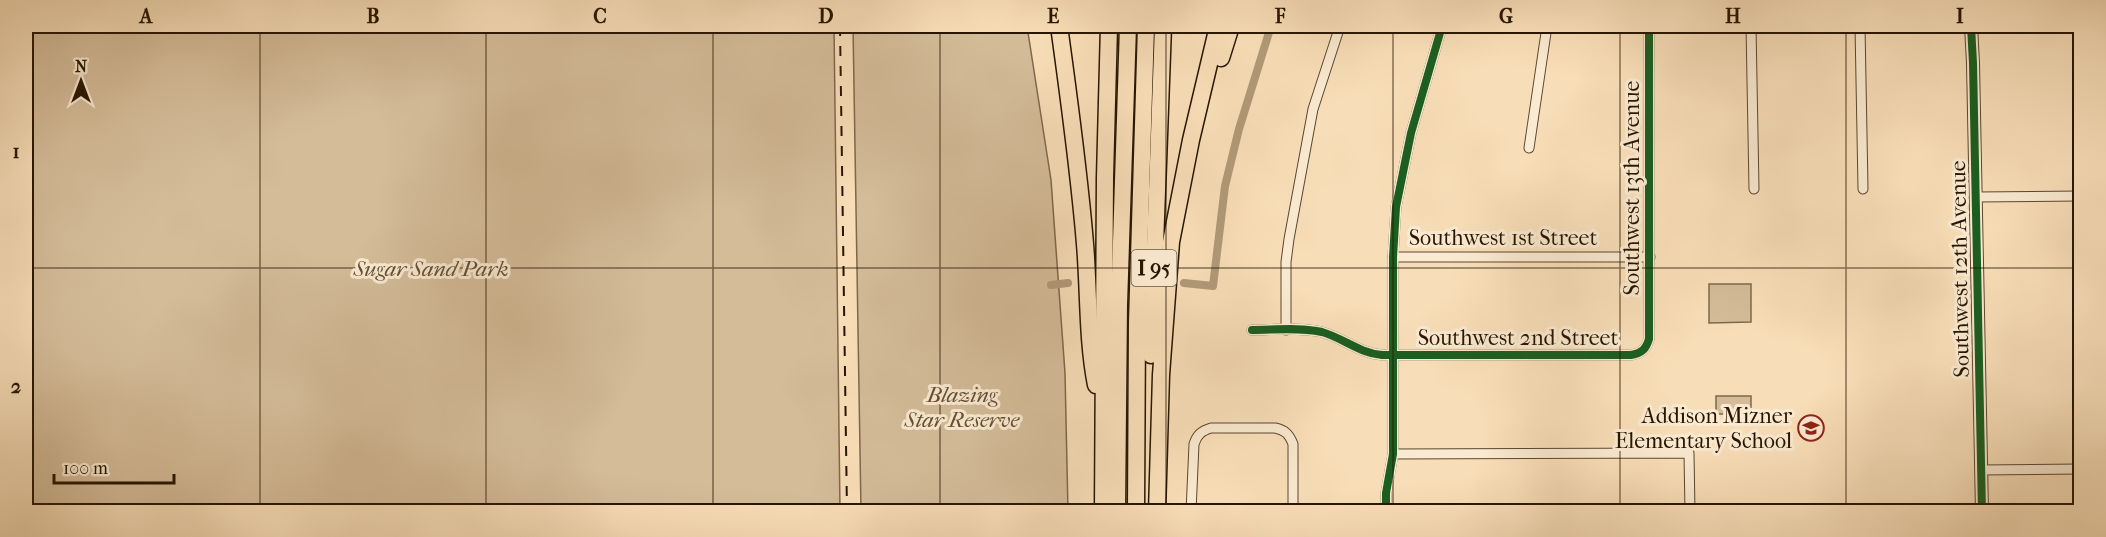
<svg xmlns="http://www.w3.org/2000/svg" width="2106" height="537" viewBox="0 0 2106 537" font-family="'IM FELL French Canon',serif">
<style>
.green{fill:#d4bc99;stroke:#7e684c;stroke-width:1.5}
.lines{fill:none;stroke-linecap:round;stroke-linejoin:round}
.canal{stroke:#b19a79;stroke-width:8}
.minor-casing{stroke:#5b472e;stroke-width:11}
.tertiary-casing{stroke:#5b472e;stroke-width:14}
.motorway-casing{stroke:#271500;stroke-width:19}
.minor{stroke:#faead1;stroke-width:9}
.tertiary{stroke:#faead1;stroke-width:12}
.motorway{stroke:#f8deb8;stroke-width:16}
.rail{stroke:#271500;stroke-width:2;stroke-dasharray:10 10;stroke-linecap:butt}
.cycleway-casing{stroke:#faead1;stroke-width:11}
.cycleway{stroke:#1b5e20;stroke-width:8}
.grid{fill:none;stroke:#271500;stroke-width:1.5;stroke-opacity:0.55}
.labels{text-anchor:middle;stroke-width:6;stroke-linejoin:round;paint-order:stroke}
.shield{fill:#faead1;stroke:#66553f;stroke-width:1.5}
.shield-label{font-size:21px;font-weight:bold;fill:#271500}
.street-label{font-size:22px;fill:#271500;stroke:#faead1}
.park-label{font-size:22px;font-style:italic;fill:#644f36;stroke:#faead1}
.poi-label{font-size:22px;fill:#271500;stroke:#faead1;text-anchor:end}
.neatline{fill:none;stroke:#271500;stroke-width:2}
.grid-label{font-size:20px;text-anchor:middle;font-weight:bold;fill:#271500}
</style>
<rect width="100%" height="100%" fill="#f8deb8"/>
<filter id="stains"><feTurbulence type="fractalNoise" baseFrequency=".00333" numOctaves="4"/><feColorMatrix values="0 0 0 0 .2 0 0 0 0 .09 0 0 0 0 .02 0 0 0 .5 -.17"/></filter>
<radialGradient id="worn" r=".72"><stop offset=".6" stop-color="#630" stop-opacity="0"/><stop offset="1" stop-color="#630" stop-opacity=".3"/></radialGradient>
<!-- green -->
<g class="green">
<polygon points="26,26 834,26 840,511 26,511"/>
<polygon points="853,26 1027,26 1051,180 1065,373 1068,511 861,511"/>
<polygon points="1709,284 1751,284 1751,322 1709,323"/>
<rect x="1716" y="396" width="35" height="18"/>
</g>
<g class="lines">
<!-- canal -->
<g class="canal">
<polyline points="1184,283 1213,286 1225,186 1239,129 1271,26"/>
<polyline points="1051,285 1068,283"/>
</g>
<!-- minor casing -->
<g class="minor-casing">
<g id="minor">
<polyline points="1751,26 1754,189"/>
<polyline points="1860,26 1863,189"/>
<polyline points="2080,113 2079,117 2080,229"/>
<polyline points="1529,148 1547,26"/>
<polyline points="1976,197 2080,196"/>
<polyline points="1393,257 1650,257"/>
<path d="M1252 330C1274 330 1300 327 1322 332 1343 338 1359 353 1382 355H1631C1642 353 1646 349 1649 339V26"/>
<polyline points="1286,330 1286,262 1289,239 1313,109 1340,26"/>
<polyline points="1393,454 1689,453 1690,512"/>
<polyline points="1981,470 2080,469"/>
<path d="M1191 512 1194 444C1197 435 1201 431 1211 428H1275C1285 430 1289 434 1293 444V512"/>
<polyline points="1386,512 1386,493 1393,454 1393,257 1396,207 1411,133 1442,26"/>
</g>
</g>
<!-- tertiary casing -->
<g class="tertiary-casing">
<polyline id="tertiary" points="1971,26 1973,63 1982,512"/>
</g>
<!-- motorway casing -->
<g class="motorway-casing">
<g id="motorway">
<path d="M1059 26C1069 98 1079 171 1085 244 1089 291 1087 339 1096 385"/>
<polyline points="1221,58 1231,26"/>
<polyline points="1151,355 1163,26"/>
<polyline points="1103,512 1105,177 1109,26"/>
<polyline points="1117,512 1119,305 1128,26"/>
<polyline points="1136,512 1137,323 1146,26"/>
<polyline points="1157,512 1161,375 1171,242 1191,140 1218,26"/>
</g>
</g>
<!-- minor -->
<use href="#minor" class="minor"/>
<!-- tertiary -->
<use href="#tertiary" class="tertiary"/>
<!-- motorway -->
<use href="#motorway" class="motorway"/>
<!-- rail -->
<polyline class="rail" points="840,26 847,512"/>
<!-- cycleway casing -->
<g class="cycleway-casing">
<g id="cycleway">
<polyline points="1971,26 1973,63 1982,512"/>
<path d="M1252 330C1274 330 1300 327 1322 332 1343 338 1359 353 1382 355H1631C1642 353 1646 349 1649 339V26"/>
<polyline points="1386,512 1386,493 1393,454 1393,257 1396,207 1411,133 1442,26"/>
</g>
</g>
<!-- cycleway -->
<use href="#cycleway" class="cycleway"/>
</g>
<!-- grid -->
<path class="grid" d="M260 26V512M486 26V512M713 26V512M940 26V512M1166 26V512M1393 26V512M1620 26V512M1846 26V512M26 268H2080"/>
<!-- icons -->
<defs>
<g id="school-ring" transform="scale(1.35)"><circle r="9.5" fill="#faead1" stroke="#8f2418" stroke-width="1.5"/><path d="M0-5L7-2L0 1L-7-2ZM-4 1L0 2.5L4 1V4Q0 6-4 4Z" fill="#8f2418"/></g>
</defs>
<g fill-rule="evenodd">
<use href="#school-ring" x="1811" y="428"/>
</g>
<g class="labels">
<!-- shield labels -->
<rect class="shield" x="1131.5" y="250" width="45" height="36" rx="4.5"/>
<g class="shield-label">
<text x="1154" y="275">I 95</text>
</g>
<!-- street labels -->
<g class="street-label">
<text transform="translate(1631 188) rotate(-90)" y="8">Southwest 13th Avenue</text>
<text x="1503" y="245">Southwest 1st Street</text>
<text transform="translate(1959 269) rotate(-91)" y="8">Southwest 12th Avenue</text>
<text x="1518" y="345">Southwest 2nd Street</text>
</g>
<!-- park labels -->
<g class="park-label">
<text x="431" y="276">Sugar Sand Park</text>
<text x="962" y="402">Blazing<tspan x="962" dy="25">Star Reserve</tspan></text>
</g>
<!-- poi labels -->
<g class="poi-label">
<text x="1792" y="423">Addison Mizner<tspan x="1792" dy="25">Elementary School</tspan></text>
</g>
</g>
<!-- margin -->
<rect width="2106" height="537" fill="none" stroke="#f8deb8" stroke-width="66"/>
<!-- north arrow -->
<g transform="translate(81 81)" stroke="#faead1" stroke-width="4.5" paint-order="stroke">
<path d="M0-4.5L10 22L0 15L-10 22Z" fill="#271500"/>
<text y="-9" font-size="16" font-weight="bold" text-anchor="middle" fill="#271500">N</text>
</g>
<!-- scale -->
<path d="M54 474v9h120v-9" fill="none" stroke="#271500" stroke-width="3"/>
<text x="63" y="474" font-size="18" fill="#271500" stroke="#faead1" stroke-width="4.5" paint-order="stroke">100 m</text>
<rect x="33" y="33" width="2040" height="471" class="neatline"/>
<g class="grid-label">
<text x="146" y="23">A</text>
<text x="373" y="23">B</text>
<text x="600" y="23">C</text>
<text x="826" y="23">D</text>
<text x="1053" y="23">E</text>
<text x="1280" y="23">F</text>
<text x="1506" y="23">G</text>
<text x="1733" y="23">H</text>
<text x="1960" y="23">I</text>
<text x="16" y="158">1</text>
<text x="16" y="393">2</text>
</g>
<rect width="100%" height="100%" filter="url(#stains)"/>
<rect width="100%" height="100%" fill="url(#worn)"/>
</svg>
